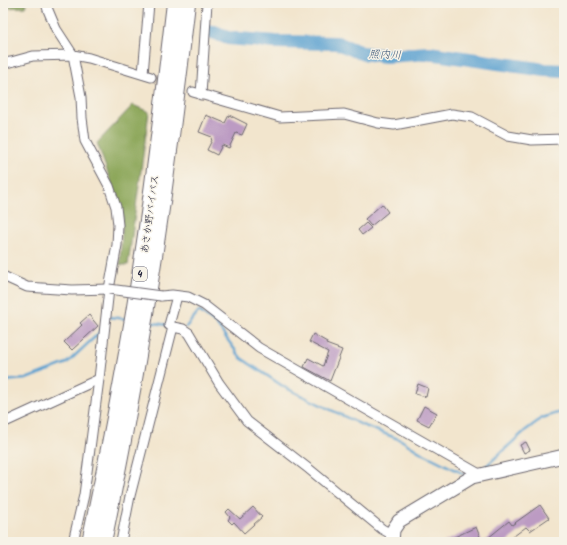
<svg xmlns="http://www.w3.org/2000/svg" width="567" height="545" viewBox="0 0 567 545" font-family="Kalam,'Klee One',sans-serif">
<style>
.forest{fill:#8ba658;stroke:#56644a}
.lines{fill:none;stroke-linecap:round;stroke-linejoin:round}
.stream{stroke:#5ba1d0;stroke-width:2.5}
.river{stroke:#5ba1d0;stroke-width:14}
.building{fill:#bc9bc3}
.street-tunnel{stroke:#c8beb0;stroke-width:9;stroke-dasharray:9 4.5;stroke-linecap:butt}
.street-casing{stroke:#6b666e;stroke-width:11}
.secondary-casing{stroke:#6b666e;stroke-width:15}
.highway-casing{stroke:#6b666e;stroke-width:18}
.street{stroke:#fff;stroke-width:9}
.secondary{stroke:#fff;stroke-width:13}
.highway{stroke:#fff;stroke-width:16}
.street-bridge-casing{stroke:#6b666e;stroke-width:11;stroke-linecap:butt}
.street-bridge{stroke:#fff;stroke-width:9}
.labels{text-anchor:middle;stroke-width:3;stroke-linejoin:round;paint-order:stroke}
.shield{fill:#f7f3e8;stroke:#62616f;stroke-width:1}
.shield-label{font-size:9px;font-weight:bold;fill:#22223b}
.street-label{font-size:10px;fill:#22223b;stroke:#f7f3e8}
.water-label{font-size:11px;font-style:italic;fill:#395577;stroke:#f7f3e8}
</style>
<rect width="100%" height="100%" fill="#f7f3e8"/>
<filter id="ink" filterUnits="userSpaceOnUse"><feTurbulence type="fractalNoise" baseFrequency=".025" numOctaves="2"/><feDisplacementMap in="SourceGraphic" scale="8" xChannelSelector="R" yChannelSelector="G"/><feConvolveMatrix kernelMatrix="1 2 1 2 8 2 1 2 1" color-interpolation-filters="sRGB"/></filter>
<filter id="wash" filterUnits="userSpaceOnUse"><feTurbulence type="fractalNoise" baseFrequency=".012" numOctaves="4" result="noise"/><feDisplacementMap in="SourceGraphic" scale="16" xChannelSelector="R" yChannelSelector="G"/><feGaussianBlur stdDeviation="0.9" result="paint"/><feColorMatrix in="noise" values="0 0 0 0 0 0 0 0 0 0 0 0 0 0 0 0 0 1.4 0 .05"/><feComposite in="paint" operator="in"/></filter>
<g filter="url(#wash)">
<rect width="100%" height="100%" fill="#f2e5cd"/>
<!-- forest -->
<g class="forest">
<polygon points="3,3 26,3 26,7 3,8"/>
<polygon points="133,105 149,112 128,265 120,265 123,215 97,143"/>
</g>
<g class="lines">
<!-- stream -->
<g class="stream">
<polyline points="109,317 128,319"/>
<polyline points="148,322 167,325"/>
<polyline points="186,327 199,311 216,324 241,358 284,387 362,425 401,440 420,452 464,474 466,474"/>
<polyline points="3,381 26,379 67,363 98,334 102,328"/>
<polyline points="484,468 526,430 542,418 564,411"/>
</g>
<!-- river -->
<polyline class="river" points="209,31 228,38 275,42 337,43 362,53 386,56 429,53 545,70 564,71"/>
</g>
<g id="blocks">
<!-- building -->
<g class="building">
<polygon points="206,115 225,123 229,115 247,124 242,135 236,133 229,148 222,145 217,155 207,150 212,140 211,139 212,137 199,132"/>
<polygon points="382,204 388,212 371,226 365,219"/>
<polygon points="366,223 371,228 362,235 358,230"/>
<polygon points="89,315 98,326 72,350 64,342 82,325 80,323"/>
<polygon points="313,334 327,342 326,344 342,350 330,381 304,367 308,358 323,366 328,352 309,342"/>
<polygon points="418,384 428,388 426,397 415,394"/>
<polygon points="424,406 437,413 429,426 417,420"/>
<polygon points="526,442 530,450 524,453 520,445"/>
<polygon points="540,505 549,518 530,531 526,527 506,542 483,542 509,521 512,525"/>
<polygon points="253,507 262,517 244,533 234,522 232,524 228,520 230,517 226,512 229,509 240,519"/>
<polygon points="476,527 482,542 444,542"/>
</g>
</g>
</g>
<g filter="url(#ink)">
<use href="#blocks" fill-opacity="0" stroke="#6b666e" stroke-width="1"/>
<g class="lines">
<!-- street-tunnel -->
<polyline class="street-tunnel" points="151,77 193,92"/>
<!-- street casing -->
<g class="street-casing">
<g id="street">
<polyline points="46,3 48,10 56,29 73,55 81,97 82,118 85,141 109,186 116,207 118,225 117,245 109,289 99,379 84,495 73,542"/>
<polyline points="3,63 11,62 33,56 73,55 89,58 151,77"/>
<polyline points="143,74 149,3"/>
<polyline points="193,92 280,117 344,114 378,123 394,125 452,114 472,117 508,136 532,140 564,139"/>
<polyline points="201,95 207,3"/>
<polyline points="3,276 27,287 72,290 109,289"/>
<polyline points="161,296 172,295 188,297 204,305 259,348 481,475"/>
<polyline points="173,327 183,329 189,333 219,383 247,421 309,469 382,529 393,535"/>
<polyline points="3,423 99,379"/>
<polyline points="121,542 130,496 173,327 169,325 177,296"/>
</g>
</g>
<!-- secondary casing -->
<g class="secondary-casing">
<polyline id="secondary" points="392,542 393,530 399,521 472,477 564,456"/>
</g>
<!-- highway casing -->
<g class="highway-casing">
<g id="highway">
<path d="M90 542C106 466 121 390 134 313 151 210 163 106 175 3"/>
<path d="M103 542C140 364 167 184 187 3"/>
</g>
</g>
<!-- street -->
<use href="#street" class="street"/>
<!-- secondary -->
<use href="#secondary" class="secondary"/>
<!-- highway -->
<use href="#highway" class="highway"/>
<!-- street-bridge casing -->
<g class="street-bridge-casing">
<polyline id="street-bridge" points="109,289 161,296"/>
</g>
<!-- street-bridge -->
<use href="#street-bridge" class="street-bridge"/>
</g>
</g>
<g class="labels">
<!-- shield labels -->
<rect class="shield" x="133" y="267" width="14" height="14" rx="3"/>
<g class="shield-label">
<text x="140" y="277">4</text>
</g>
<!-- street labels -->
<g class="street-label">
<text transform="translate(149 214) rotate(-82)" y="4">あさか野バイパス</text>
</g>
<!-- water labels -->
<g class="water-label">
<text transform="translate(385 54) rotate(2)" y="4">照内川</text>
</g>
</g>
<!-- margin -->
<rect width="567" height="545" fill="none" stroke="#f7f3e8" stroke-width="16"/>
</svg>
